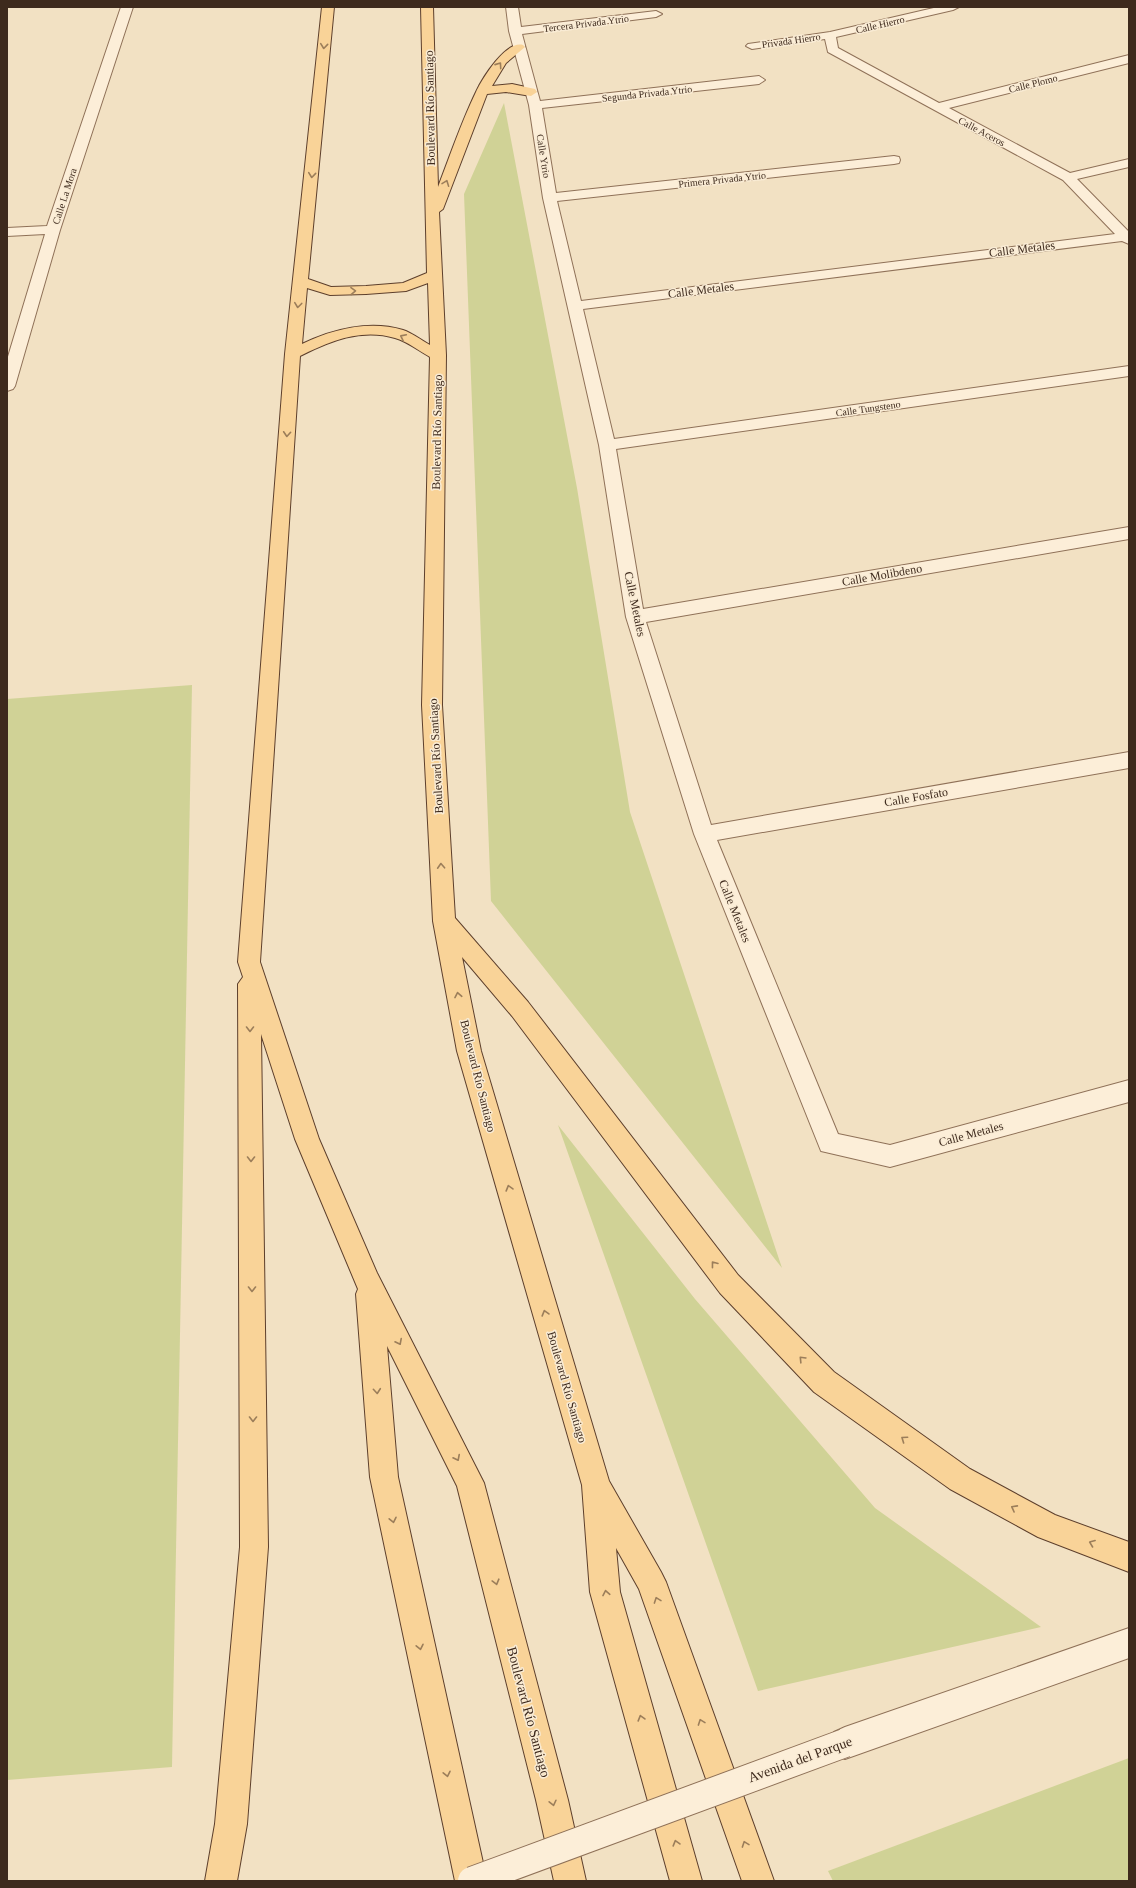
<svg xmlns="http://www.w3.org/2000/svg" width="1136" height="1888" viewBox="0 0 1136 1888" font-family="'Times New Roman',serif">
<style>
.green{fill:#d0d296}
.lines{fill:none;stroke-linecap:round;stroke-linejoin:round}
.street-casing{stroke:#8f7158;stroke-width:2}
.primary-casing{stroke:#5d3f2c;stroke-width:2}
.street{fill:#fceed8;fill-rule:evenodd}
.primary{fill:#f9d398;fill-rule:evenodd}
.street-bridge-casing{stroke:#8f7158;stroke-width:30;stroke-linecap:butt}
.street-bridge{stroke:#fceed8;stroke-width:28}
.oneway{stroke:#9c7e5a}
.labels{text-anchor:middle;stroke-width:3;stroke-linejoin:round;paint-order:stroke}
.far-street-label{font-size:10px;fill:#3e2a1d;stroke:#f9ebd4}
.street-label{font-size:12px;fill:#3e2a1d;stroke:#f9ebd4}
.near-street-label{font-size:14px;fill:#3e2a1d;stroke:#f9ebd4}
</style>
<rect width="100%" height="100%" fill="#f2e1c3"/>
<!-- green -->
<g class="green">
<polygon points="504,103 577,488 630,812 782,1268 491,901 464,194"/>
<polygon points="192,685 172,1767 7,1780 7,699"/>
<polygon points="558,1125 695,1299 875,1508 1041,1627 758,1691"/>
<polygon points="1129,1758 1129,1881 833,1881 828,1871"/>
</g>
<g class="lines">
<!-- street casing -->
<g class="street-casing">
<g id="street">
<polygon points="121,7 133,7 60,230 15,386 13,389 7,391 7,360 45,234 7,236 7,228 47,226"/>
<polygon points="506,7 518,7 521,27 656,11 662,14 656,17 522,34 540,101 759,76 765,80 759,84 542,108 556,193 894,156 899,157 900,160 899,163 894,164 557,201 581,301 1115,234 1063,180 828,52 825,39 752,49 746,46 748,44 830,32 938,7 959,7 953,10 836,37 838,48 939,103 1129,55 1129,63 949,108 1070,173 1129,159 1129,167 1077,179 1129,232 1129,244 1122,241 583,309 614,439 1129,366 1129,376 616,449 643,609 1129,527 1129,539 646,622 711,825 1129,752 1129,768 717,840 838,1134 890,1145 1129,1080 1129,1102 890,1167 821,1151 694,834 626,617 599,445 543,198 529,105 509,31"/>
<polygon points="1129,1628 1129,1658 845,1759 834,1754 829,1743 834,1732 845,1727"/>
</g>
</g>
<!-- primary casing -->
<g class="primary-casing">
<path id="primary" d="M322 7H334L308 279 331 287 366 286 403 283 427 273 421 7H433L438 187C450 156 461 123 476 92 482 79 506 40 523 45L525 47 506 63 492 86 512 84 535 89 537 92 531 96 506 92 487 94 443 209 439 212 446 355 442 705 455 918 528 1002 738 1275 834 1372 970 1469 1055 1515 1129 1542V1572L1038 1537 950 1489 814 1392 720 1293 512 1016 462 957 481 1051 609 1481 661 1572 666 1582 774 1881H742L639 1589 616 1548 620 1592 702 1881H670L590 1592 582 1485 457 1051 433 921 422 705 430 357C419 351 407 341 395 338 361 328 330 341 300 356L260 962 319 1139 377 1273 484 1483 568 1800 586 1881H554L536 1800 457 1486 387 1346 398 1477 487 1881H455L370 1477 356 1294 358 1289 295 1139 261 1034 268 1547 247 1824 237 1881H205L215 1824 240 1547 238 984 243 977 238 962 285 354ZM428 283 430 345C421 340 412 333 403 330 370 320 332 329 302 344L307 288 330 295 366 294 406 291Z"/>
</g>
<!-- street -->
<use href="#street" class="street"/>
<!-- primary -->
<use href="#primary" class="primary"/>
<!-- street-bridge casing -->
<g class="street-bridge-casing">
<polyline id="street-bridge" points="472,1881 845,1743"/>
</g>
<!-- street-bridge -->
<use href="#street-bridge" class="street-bridge"/>
</g>
<!-- one-way arrows -->
<defs><path id="oneway-chevron" d="M-2-3.5L2.5 0L-2 3.5" fill="none" stroke-width="1.6" stroke-linecap="round" stroke-linejoin="round"/></defs>
<g class="oneway">
<use href="#oneway-chevron" transform="translate(324 46) rotate(96)"/>
<use href="#oneway-chevron" transform="translate(499 65) rotate(-55)"/>
<use href="#oneway-chevron" transform="translate(312 175) rotate(96)"/>
<use href="#oneway-chevron" transform="translate(446 183) rotate(-69)"/>
<use href="#oneway-chevron" transform="translate(353 291) rotate(-1)"/>
<use href="#oneway-chevron" transform="translate(298 305) rotate(97)"/>
<use href="#oneway-chevron" transform="translate(403 337) rotate(-154)"/>
<use href="#oneway-chevron" transform="translate(287 434) rotate(94)"/>
<use href="#oneway-chevron" transform="translate(441 866) rotate(-93)"/>
<use href="#oneway-chevron" transform="translate(458 995) rotate(-101)"/>
<use href="#oneway-chevron" transform="translate(250 1029) rotate(90)"/>
<use href="#oneway-chevron" transform="translate(251 1159) rotate(90)"/>
<use href="#oneway-chevron" transform="translate(509 1188) rotate(-106)"/>
<use href="#oneway-chevron" transform="translate(714 1264) rotate(-128)"/>
<use href="#oneway-chevron" transform="translate(252 1289) rotate(90)"/>
<use href="#oneway-chevron" transform="translate(545 1313) rotate(-106)"/>
<use href="#oneway-chevron" transform="translate(399 1342) rotate(63)"/>
<use href="#oneway-chevron" transform="translate(802 1359) rotate(-134)"/>
<use href="#oneway-chevron" transform="translate(377 1391) rotate(85)"/>
<use href="#oneway-chevron" transform="translate(253 1419) rotate(90)"/>
<use href="#oneway-chevron" transform="translate(904 1439) rotate(-145)"/>
<use href="#oneway-chevron" transform="translate(457 1458) rotate(63)"/>
<use href="#oneway-chevron" transform="translate(1014 1508) rotate(-152)"/>
<use href="#oneway-chevron" transform="translate(393 1520) rotate(78)"/>
<use href="#oneway-chevron" transform="translate(1092 1543) rotate(-159)"/>
<use href="#oneway-chevron" transform="translate(496 1582) rotate(75)"/>
<use href="#oneway-chevron" transform="translate(606 1593) rotate(-101)"/>
<use href="#oneway-chevron" transform="translate(657 1600) rotate(-110)"/>
<use href="#oneway-chevron" transform="translate(420 1647) rotate(78)"/>
<use href="#oneway-chevron" transform="translate(641 1718) rotate(-106)"/>
<use href="#oneway-chevron" transform="translate(701 1722) rotate(-110)"/>
<use href="#oneway-chevron" transform="translate(447 1774) rotate(78)"/>
<use href="#oneway-chevron" transform="translate(553 1803) rotate(77)"/>
<use href="#oneway-chevron" transform="translate(676 1843) rotate(-106)"/>
<use href="#oneway-chevron" transform="translate(745 1844) rotate(-110)"/>
</g>
<g class="labels">
<!-- far-street labels -->
<g class="far-street-label">
<text transform="translate(586 23) rotate(-7)" y="4">Tercera Privada Ytrio</text>
<text transform="translate(880 24) rotate(-13)" y="4">Calle Hierro</text>
<text transform="translate(791 40) rotate(-8)" y="4">Privada Hierro</text>
<text transform="translate(1033 83) rotate(-14)" y="4">Calle Plomo</text>
<text transform="translate(647 93) rotate(-6)" y="4">Segunda Privada Ytrio</text>
<text transform="translate(982 131) rotate(28)" y="4">Calle Aceros</text>
<text transform="translate(544 156) rotate(81)" y="4">Calle Ytrio</text>
<text transform="translate(722 179) rotate(-6)" y="4">Primera Privada Ytrio</text>
<text transform="translate(64 196) rotate(-72)" y="4">Calle La Mora</text>
<text transform="translate(868 408) rotate(-8)" y="4">Calle Tungsteno</text>
</g>
<!-- street labels -->
<g class="street-label">
<text transform="translate(430 108) rotate(-91)" y="4">Boulevard Río Santiago</text>
<text transform="translate(1022 249) rotate(-7)" y="4">Calle Metales</text>
<text transform="translate(701 290) rotate(-7)" y="4">Calle Metales</text>
<text transform="translate(437 432) rotate(-89)" y="4">Boulevard Río Santiago</text>
<text transform="translate(882 575) rotate(-10)" y="4">Calle Molibdeno</text>
<text transform="translate(635 604) rotate(78)" y="4">Calle Metales</text>
<text transform="translate(436 756) rotate(-93)" y="4">Boulevard Río Santiago</text>
<text transform="translate(916 797) rotate(-10)" y="4">Calle Fosfato</text>
<text transform="translate(735 911) rotate(68)" y="4">Calle Metales</text>
<text transform="translate(478 1076) rotate(76)" y="4">Boulevard Río Santiago</text>
<text transform="translate(971 1134) rotate(-15)" y="4">Calle Metales</text>
<text transform="translate(567 1387) rotate(74)" y="4">Boulevard Río Santiago</text>
</g>
<!-- near-street labels -->
<g class="near-street-label">
<text transform="translate(529 1712) rotate(75)" y="5">Boulevard Río Santiago</text>
<text transform="translate(800 1759) rotate(-20)" y="5">Avenida del Parque</text>
</g>
</g>
<!-- border -->
<rect width="1136" height="1888" fill="none" stroke="#3e2a1d" stroke-width="16"/>
</svg>
